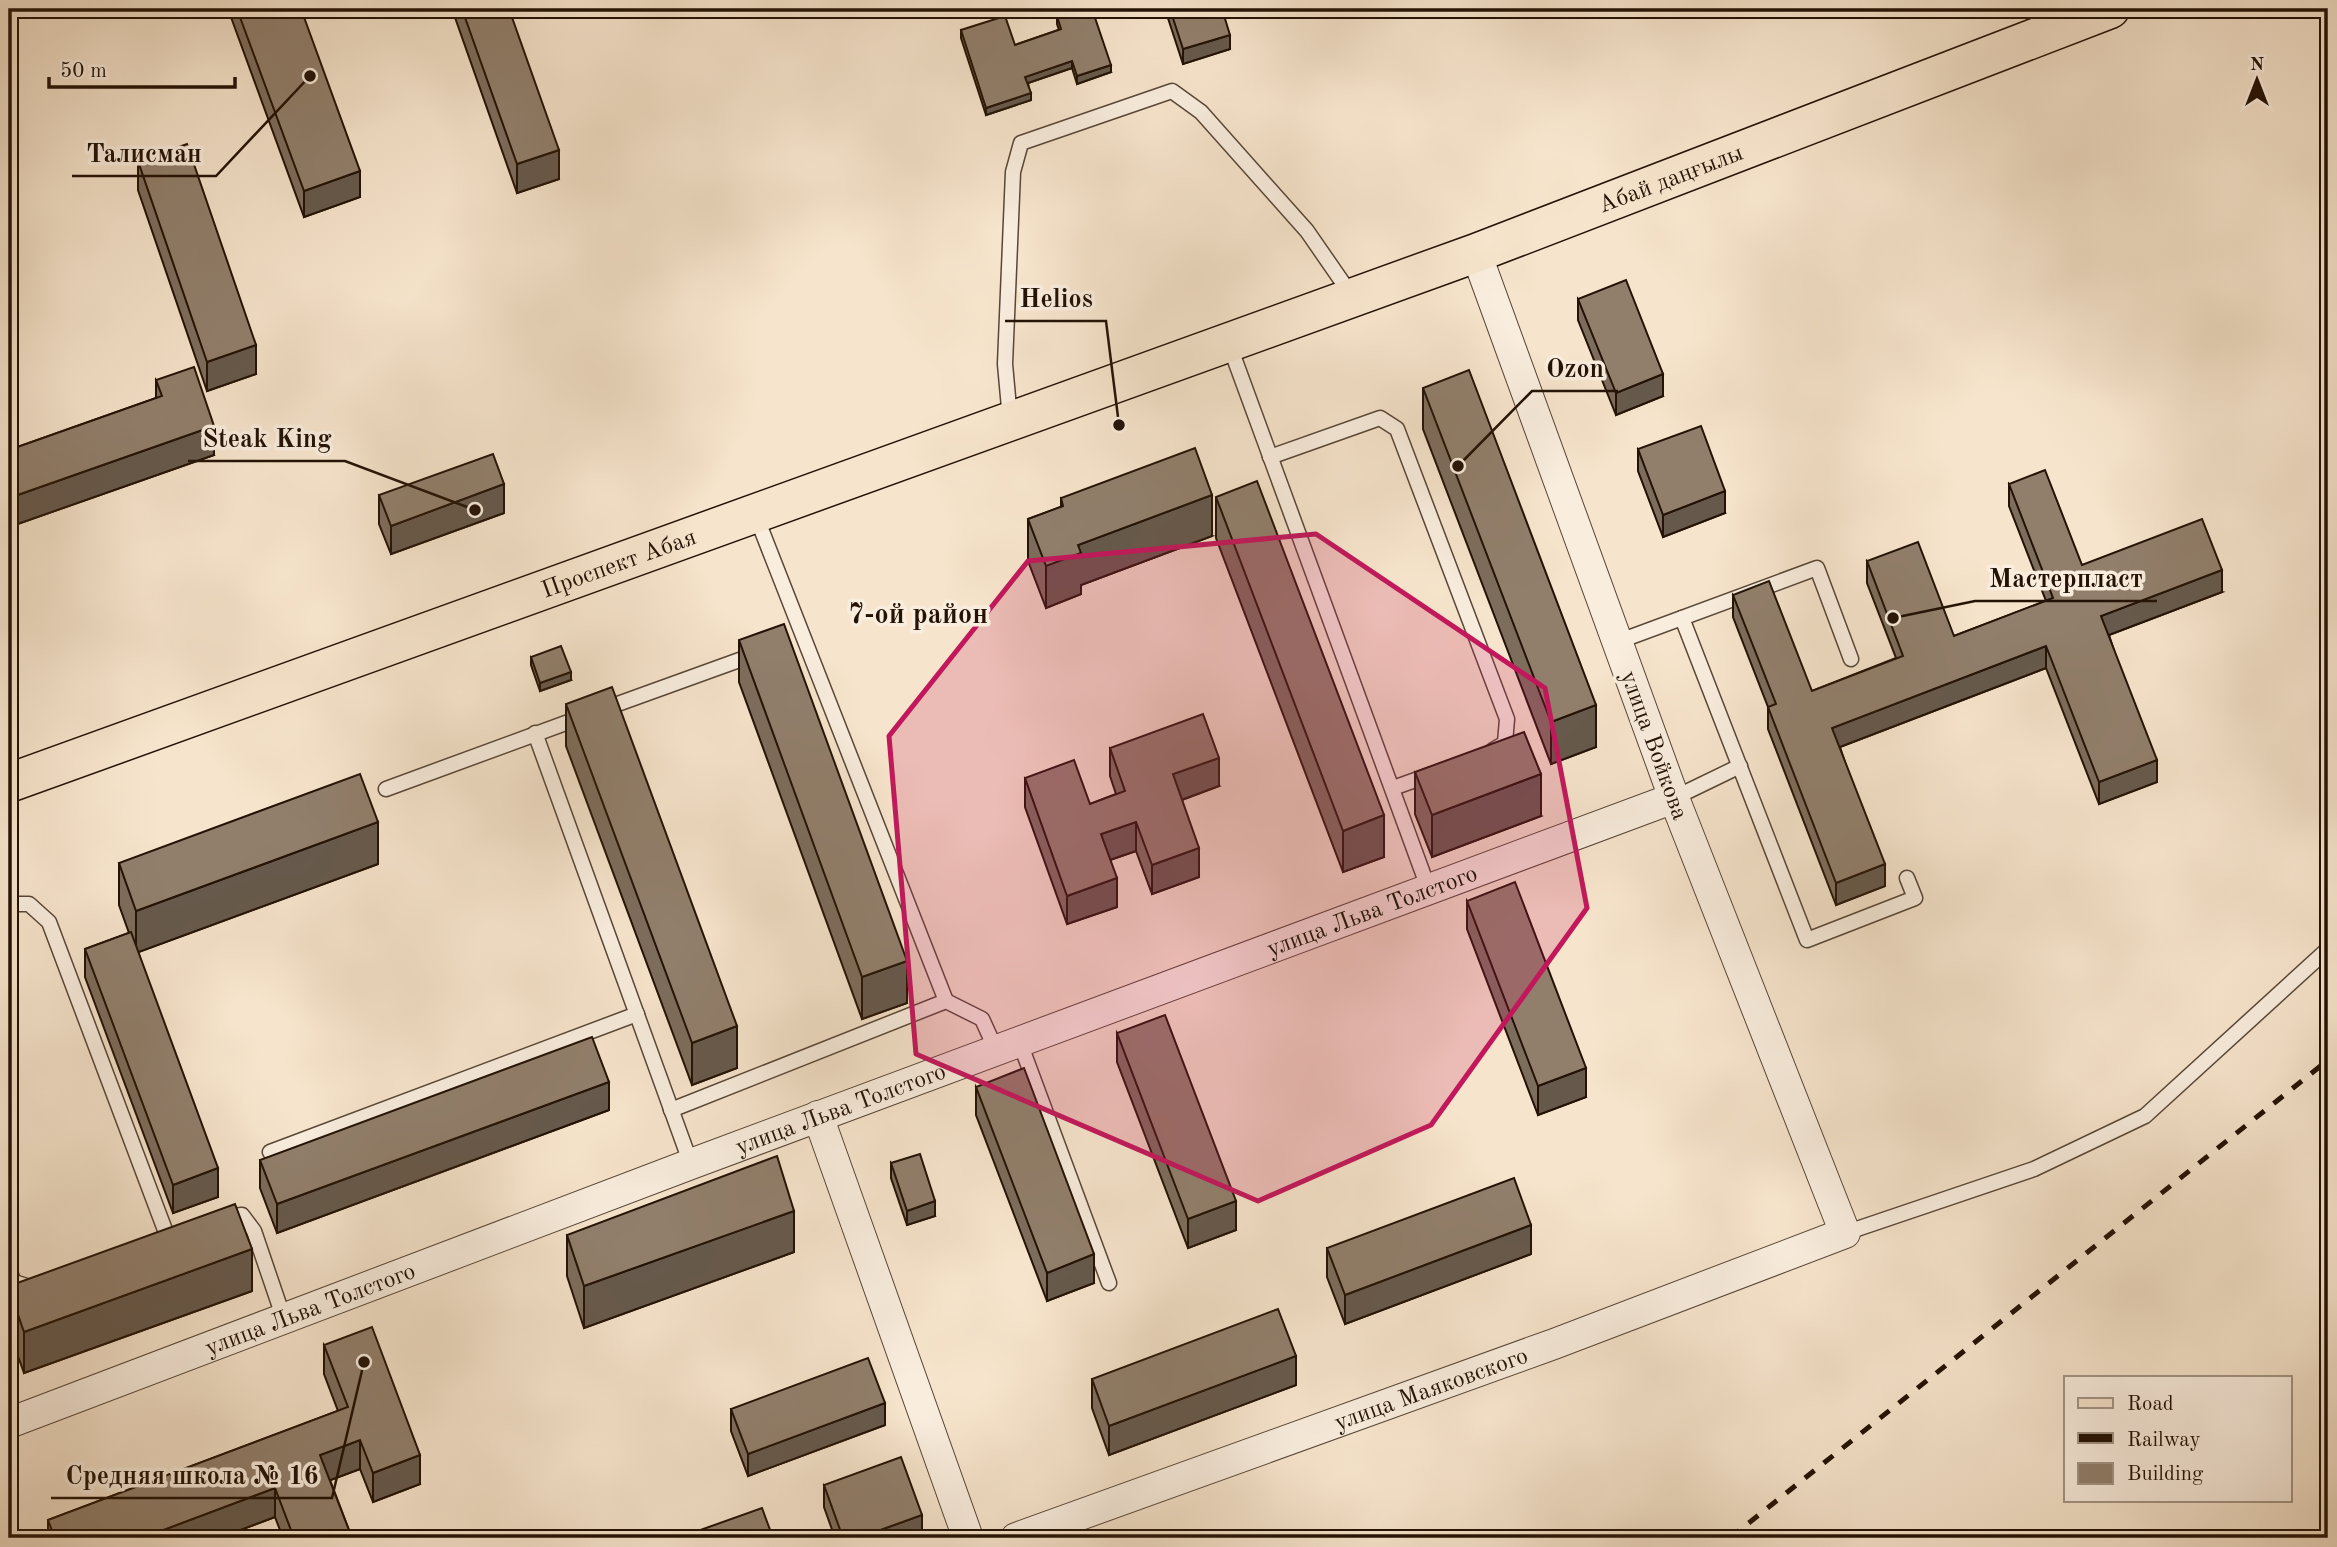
<svg xmlns="http://www.w3.org/2000/svg" width="2337" height="1547" viewBox="0 0 2337 1547" font-family="'Old Standard TT',serif">
<style>
.lines{fill:none;stroke-linecap:round;stroke-linejoin:round}
.lane-casing{stroke:#584637;stroke-width:17}
.street-casing{stroke:#584637;stroke-width:32}
.primary-casing{stroke:#231205;stroke-width:41}
.lane{stroke:#f9edde;stroke-width:14}
.street{stroke:#f9edde;stroke-width:30}
.primary{stroke:#f6e4cc;stroke-width:38}
.rail{stroke:#231205;stroke-width:5;stroke-dasharray:12 12;stroke-linecap:butt}
.wall{fill:#7d6d5d;stroke:#231205;stroke-width:2}
.shaded-wall{fill:#66594c;stroke:#231205;stroke-width:2}
.building{fill:#917f6c;stroke:#231205;stroke-width:2}
.marked{fill:#c2185b;fill-opacity:0.2;stroke:#c2185b;stroke-width:5;stroke-linejoin:round}
.labels{text-anchor:middle;stroke-width:7;stroke-linejoin:round;paint-order:stroke}
.street-label{font-size:24px;fill:#231205;stroke:#f9edde}
.quarter-label{font-size:28px;font-weight:bold;fill:#231205;stroke:#f9edde}
.leader{fill:none;stroke:#231205;stroke-width:2.5}
.callout-dot{fill:#231205;stroke:#f9edde;stroke-width:2.5}
.callout-label{font-size:26px;text-anchor:middle;font-weight:bold;fill:#231205;stroke:#f9edde;stroke-width:7;stroke-linejoin:round;paint-order:stroke}
</style>
<rect width="100%" height="100%" fill="#f6e4cc"/>
<filter id="stains"><feTurbulence type="fractalNoise" baseFrequency=".00286" numOctaves="4"/><feColorMatrix values="0 0 0 0 .2 0 0 0 0 .09 0 0 0 0 .02 0 0 0 .5 -.17"/></filter>
<radialGradient id="worn" r=".72"><stop offset=".6" stop-color="#630" stop-opacity="0"/><stop offset="1" stop-color="#630" stop-opacity=".3"/></radialGradient>
<g class="lines">
<!-- lane casing -->
<g class="lane-casing">
<g id="lane">
<polyline points="1229,344 1429,890"/>
<polyline points="1010,419 1005,364 1013,172 1021,143 1172,91 1201,112 1307,231 1352,296"/>
<polyline points="1270,457 1380,418 1397,429 1507,719 1505,743 1493,750"/>
<polyline points="756,516 946,1001"/>
<polyline points="1682,618 1807,940 1915,898 1907,878"/>
<polyline points="1617,642 1817,568 1851,659"/>
<polyline points="601,710 756,654"/>
<polyline points="535,733 691,1164"/>
<polyline points="1393,788 1432,774"/>
<polyline points="386,789 582,717"/>
<polyline points="1674,798 1740,766"/>
<polyline points="9,904 29,904 49,922 168,1238"/>
<polyline points="1020,1043 1109,1283"/>
<polyline points="671,1110 946,1001 982,1019 997,1052"/>
<polyline points="270,1152 637,1014"/>
<polyline points="223,1217 242,1215 254,1231 284,1319"/>
<polyline points="1845,1233 2034,1169 2145,1116 2328,949"/>
<polyline points="9,1270 14,1282 33,1288"/>
</g>
</g>
<!-- street casing -->
<g class="street-casing">
<g id="street">
<polyline points="818,1116 968,1538"/>
<path id="s1" d="M9 1423 691 1164 1674 798"/>
<path id="s2" d="M1016 1538 1554 1344 1845 1233 1674 798 1476 253"/>
</g>
</g>
<!-- primary casing -->
<g class="primary-casing">
<g id="primary">
<path id="s3" d="M9 783 1476 253 2110 9"/>
</g>
</g>
<!-- lane -->
<use href="#lane" class="lane"/>
<!-- street -->
<use href="#street" class="street"/>
<!-- primary -->
<use href="#primary" class="primary"/>
<!-- rail -->
<polyline class="rail" points="1730,1538 2328,1060"/>
</g>
<!-- wall -->
<g class="wall">
<polygon points="228,9 301,9 360,197 304,217"/>
<polygon points="452,9 509,9 559,179 517,193"/>
<polygon points="1166,9 1222,9 1230,49 1183,64 1166,12"/>
<polygon points="1057,16 1111,72 1077,84 1072,68 1028,83 1031,100 986,115 961,38 961,30 1015,45 1059,30 1057,24"/>
<polygon points="138,161 256,374 207,391 138,190"/>
<polygon points="1578,299 1663,396 1616,415 1578,320"/>
<polygon points="156,380 214,455 9,527 9,450 156,398"/>
<polygon points="1423,388 1596,747 1551,764 1423,429"/>
<polygon points="1638,449 1725,513 1663,537 1638,471"/>
<polygon points="2009,484 2082,565 2222,592 2109,635 2157,782 2099,804 2046,668 1840,747 1885,886 1836,905 1768,729 1768,707 1733,617 1733,595 1812,691 1896,658 1867,583 1867,561 1954,636 2046,601 2009,506"/>
<polygon points="379,495 504,513 391,554 379,524"/>
<polygon points="1216,497 1384,857 1343,872 1216,538"/>
<polygon points="1061,498 1212,536 1081,585 1081,594 1046,608 1028,561 1028,519 1061,507"/>
<polygon points="739,640 907,1003 862,1019 739,682"/>
<polygon points="531,657 571,680 540,691 531,665"/>
<polygon points="566,704 737,1068 692,1085 566,746"/>
<polygon points="1110,748 1219,786 1182,800 1199,877 1152,894 1136,851 1110,860 1117,907 1067,924 1025,807 1025,778 1090,804 1116,794 1110,776"/>
<polygon points="1415,772 1541,816 1432,857 1415,814"/>
<polygon points="119,863 378,864 138,952 218,1197 173,1213 85,977 85,949 129,933 119,905"/>
<polygon points="1467,901 1586,1097 1538,1115 1467,929"/>
<polygon points="1117,1033 1236,1230 1188,1248 1117,1062"/>
<polygon points="976,1087 1094,1283 1047,1301 976,1115"/>
<polygon points="609,1110 277,1233 260,1188 260,1160"/>
<polygon points="891,1163 935,1216 907,1225 891,1178"/>
<polygon points="567,1235 794,1252 584,1328 567,1276"/>
<polygon points="1327,1248 1531,1254 1345,1324 1327,1277"/>
<polygon points="9,1286 252,1291 24,1373 9,1331"/>
<polygon points="324,1345 420,1484 373,1502 360,1469 330,1480 352,1538 283,1538 275,1517 219,1538 48,1538 48,1520 338,1411 324,1374"/>
<polygon points="1092,1379 1296,1385 1109,1455 1092,1408"/>
<polygon points="731,1409 885,1425 748,1476 731,1431"/>
<polygon points="824,1485 922,1536 918,1538 835,1538 824,1507"/>
</g>
<!-- shaded-wall -->
<g class="shaded-wall">
<polygon points="1230,35 1230,49 1183,64 1183,49"/>
<polygon points="1072,61 1072,68 1025,84 1025,77"/>
<polygon points="1111,65 1111,72 1077,84 1077,76"/>
<polygon points="1031,93 1031,100 986,115 986,108"/>
<polygon points="559,150 559,179 517,193 517,164"/>
<polygon points="360,171 360,197 304,217 304,191"/>
<polygon points="256,345 256,374 207,391 207,362"/>
<polygon points="1663,374 1663,396 1616,415 1616,393"/>
<polygon points="214,426 214,455 9,527 9,498"/>
<polygon points="504,484 504,513 391,554 391,526"/>
<polygon points="1725,491 1725,513 1663,537 1663,515"/>
<polygon points="1212,495 1212,536 1081,585 1081,594 1046,608 1046,566 1078,545"/>
<polygon points="2222,570 2222,592 2101,638 2101,616"/>
<polygon points="2046,646 2046,668 1832,750 1832,728"/>
<polygon points="571,672 571,680 540,691 540,683"/>
<polygon points="1596,705 1596,747 1551,764 1551,722"/>
<polygon points="1219,758 1219,786 1173,803 1173,774"/>
<polygon points="2157,760 2157,782 2099,804 2099,782"/>
<polygon points="1541,774 1541,816 1432,857 1432,815"/>
<polygon points="1384,815 1384,857 1343,872 1343,831"/>
<polygon points="378,822 378,864 136,953 136,911"/>
<polygon points="1136,822 1136,851 1101,863 1101,834"/>
<polygon points="1199,848 1199,877 1152,894 1152,865"/>
<polygon points="1885,864 1885,886 1836,905 1836,883"/>
<polygon points="1117,878 1117,907 1067,924 1067,896"/>
<polygon points="907,961 907,1003 862,1019 862,977"/>
<polygon points="737,1026 737,1068 692,1085 692,1043"/>
<polygon points="1586,1068 1586,1097 1538,1115 1538,1086"/>
<polygon points="609,1082 609,1110 277,1233 277,1204"/>
<polygon points="218,1168 218,1197 173,1213 173,1185"/>
<polygon points="935,1201 935,1216 907,1225 907,1211"/>
<polygon points="1236,1201 1236,1230 1188,1248 1188,1219"/>
<polygon points="794,1211 794,1252 584,1328 584,1286"/>
<polygon points="1531,1225 1531,1254 1345,1324 1345,1295"/>
<polygon points="252,1249 252,1291 24,1373 24,1332"/>
<polygon points="1094,1254 1094,1283 1047,1301 1047,1273"/>
<polygon points="1296,1356 1296,1385 1109,1455 1109,1426"/>
<polygon points="885,1403 885,1425 748,1476 748,1454"/>
<polygon points="360,1440 360,1469 320,1484 320,1455"/>
<polygon points="420,1455 420,1484 373,1502 373,1473"/>
<polygon points="275,1488 275,1517 219,1538 142,1538"/>
<polygon points="922,1515 922,1536 918,1538 858,1538"/>
</g>
<!-- building -->
<g class="building">
<polygon points="237,9 301,9 360,171 304,191"/>
<polygon points="462,9 509,9 559,150 517,164"/>
<polygon points="1080,9 1092,9 1111,65 1077,76 1072,61 1025,77 1031,93 986,108 961,30 1005,16 1015,45 1061,29 1057,16"/>
<polygon points="1170,9 1222,9 1230,35 1183,49"/>
<polygon points="187,144 256,345 207,362 138,161"/>
<polygon points="1626,280 1663,374 1616,393 1578,299"/>
<polygon points="194,367 214,426 9,498 9,450 162,396 156,380"/>
<polygon points="1469,370 1596,705 1551,722 1423,388"/>
<polygon points="1701,426 1725,491 1663,515 1638,449"/>
<polygon points="1195,448 1212,495 1078,545 1081,553 1046,566 1028,519 1063,506 1061,498"/>
<polygon points="493,454 504,484 391,526 379,495"/>
<polygon points="2045,470 2082,565 2202,519 2222,570 2101,616 2157,760 2099,782 2046,646 1832,728 1885,864 1836,883 1768,707 1776,704 1733,595 1769,581 1812,691 1903,656 1867,561 1918,542 1954,636 2053,598 2009,484"/>
<polygon points="1257,481 1384,815 1343,831 1216,497"/>
<polygon points="784,624 907,961 862,977 739,640"/>
<polygon points="561,646 571,672 540,683 531,657"/>
<polygon points="612,687 737,1026 692,1043 566,704"/>
<polygon points="1203,714 1219,758 1173,774 1199,848 1152,865 1136,822 1101,834 1117,878 1067,896 1025,778 1074,760 1090,804 1125,791 1110,748"/>
<polygon points="1524,732 1541,774 1432,815 1415,772"/>
<polygon points="360,774 378,822 136,911 119,863"/>
<polygon points="1515,882 1586,1068 1538,1086 1467,901"/>
<polygon points="131,932 218,1168 173,1185 85,949"/>
<polygon points="1165,1015 1236,1201 1188,1219 1117,1033"/>
<polygon points="592,1037 609,1082 277,1204 260,1160"/>
<polygon points="1024,1068 1094,1254 1047,1273 976,1087"/>
<polygon points="920,1154 935,1201 907,1211 891,1163"/>
<polygon points="777,1156 794,1211 584,1286 567,1235"/>
<polygon points="1514,1178 1531,1225 1345,1295 1327,1248"/>
<polygon points="235,1204 252,1249 24,1332 9,1289 9,1286"/>
<polygon points="1278,1309 1296,1356 1109,1426 1092,1379"/>
<polygon points="372,1327 420,1455 373,1473 360,1440 320,1455 352,1538 294,1538 275,1488 142,1538 55,1538 48,1520 348,1407 324,1345"/>
<polygon points="868,1358 885,1403 748,1454 731,1409"/>
<polygon points="901,1457 922,1515 858,1538 843,1538 824,1485"/>
<polygon points="762,1508 773,1538 678,1538"/>
</g>
<!-- marked area -->
<path class="marked" d="M1316 534 1545 688 1587 908 1431 1125 1258 1201 916 1054 889 736 1028 561Z"/>
<g class="labels">
<!-- street labels -->
<g class="street-label">
<text dy="8" stroke="none"><textPath href="#s3" startOffset="1768">Абай даңғылы</textPath></text>
<text dy="8" stroke="none"><textPath href="#s3" startOffset="648">Проспект Абая</textPath></text>
<text transform="translate(1655 745) rotate(70)" y="8">улица Войкова</text>
<text dy="8" stroke="none"><textPath href="#s1" startOffset="1456">улица Льва Толстого</textPath></text>
<text dy="8" stroke="none"><textPath href="#s1" startOffset="889">улица Льва Толстого</textPath></text>
<text dy="8" stroke="none"><textPath href="#s1" startOffset="322">улица Льва Толстого</textPath></text>
<text dy="8" stroke="none"><textPath href="#s2" startOffset="441">улица Маяковского</textPath></text>
</g>
<!-- quarter labels -->
<g class="quarter-label">
<text x="918" y="623">7-ой район</text>
</g>
</g>
<!-- callouts -->
<path class="leader" d="M310 76L216 176H72M1119 425L1106 321H1005M1458 466L1532 391H1618M475 510L345 461H188M1893 618L1975 601H2157M364 1362L332 1498H51"/>
<g class="callout-dot">
<circle cx="310" cy="76" r="7"/>
<circle cx="1119" cy="425" r="7"/>
<circle cx="1458" cy="466" r="7"/>
<circle cx="475" cy="510" r="7"/>
<circle cx="1893" cy="618" r="7"/>
<circle cx="364" cy="1362" r="7"/>
</g>
<g class="callout-label">
<text x="144" y="162">Талисман</text>
<text x="1056" y="307">Helios</text>
<text x="1575" y="377">Ozon</text>
<text x="267" y="447">Steak King</text>
<text x="2066" y="587">Мастерпласт</text>
<text x="192" y="1484">Средняя школа № 16</text>
</g>
<!-- margin -->
<rect width="2337" height="1547" fill="none" stroke="#f6e4cc" stroke-width="35"/>
<rect x="10" y="10" width="2316" height="1526" fill="none" stroke="#231205" stroke-width="3.5"/>
<rect x="18" y="18" width="2302" height="1512" fill="none" stroke="#231205" stroke-width="2"/>
<!-- legend -->
<rect x="2064" y="1376" width="228" height="126" fill="#f9edde" stroke="#a39587" stroke-width="2"/>
<rect x="2078" y="1398" width="35" height="10" fill="#f6e4cc" stroke="#a39587" stroke-width="2"/>
<text x="2127" y="1410" font-size="21" fill="#231205">Road</text>
<rect x="2078" y="1433" width="35" height="10" fill="#231205" stroke="#a39587" stroke-width="2"/>
<text x="2127" y="1446" font-size="21" fill="#231205">Railway</text>
<rect x="2078" y="1463" width="35" height="21" fill="#917f6c" stroke="#a39587" stroke-width="2"/>
<text x="2127" y="1480" font-size="21" fill="#231205">Building</text>
<!-- north arrow -->
<g transform="translate(2257 80)" stroke="#f9edde" stroke-width="5" paint-order="stroke">
<path d="M0-5L12 26L0 18L-12 26Z" fill="#231205"/>
<text y="-10" font-size="19" font-weight="bold" text-anchor="middle" fill="#231205">N</text>
</g>
<!-- scale -->
<path d="M49 77v10h186v-10" fill="none" stroke="#231205" stroke-width="3.5"/>
<text x="60" y="77" font-size="21" fill="#231205" stroke="#f9edde" stroke-width="5" paint-order="stroke">50 m</text>
<rect width="100%" height="100%" filter="url(#stains)"/>
<rect width="100%" height="100%" fill="url(#worn)"/>
</svg>
